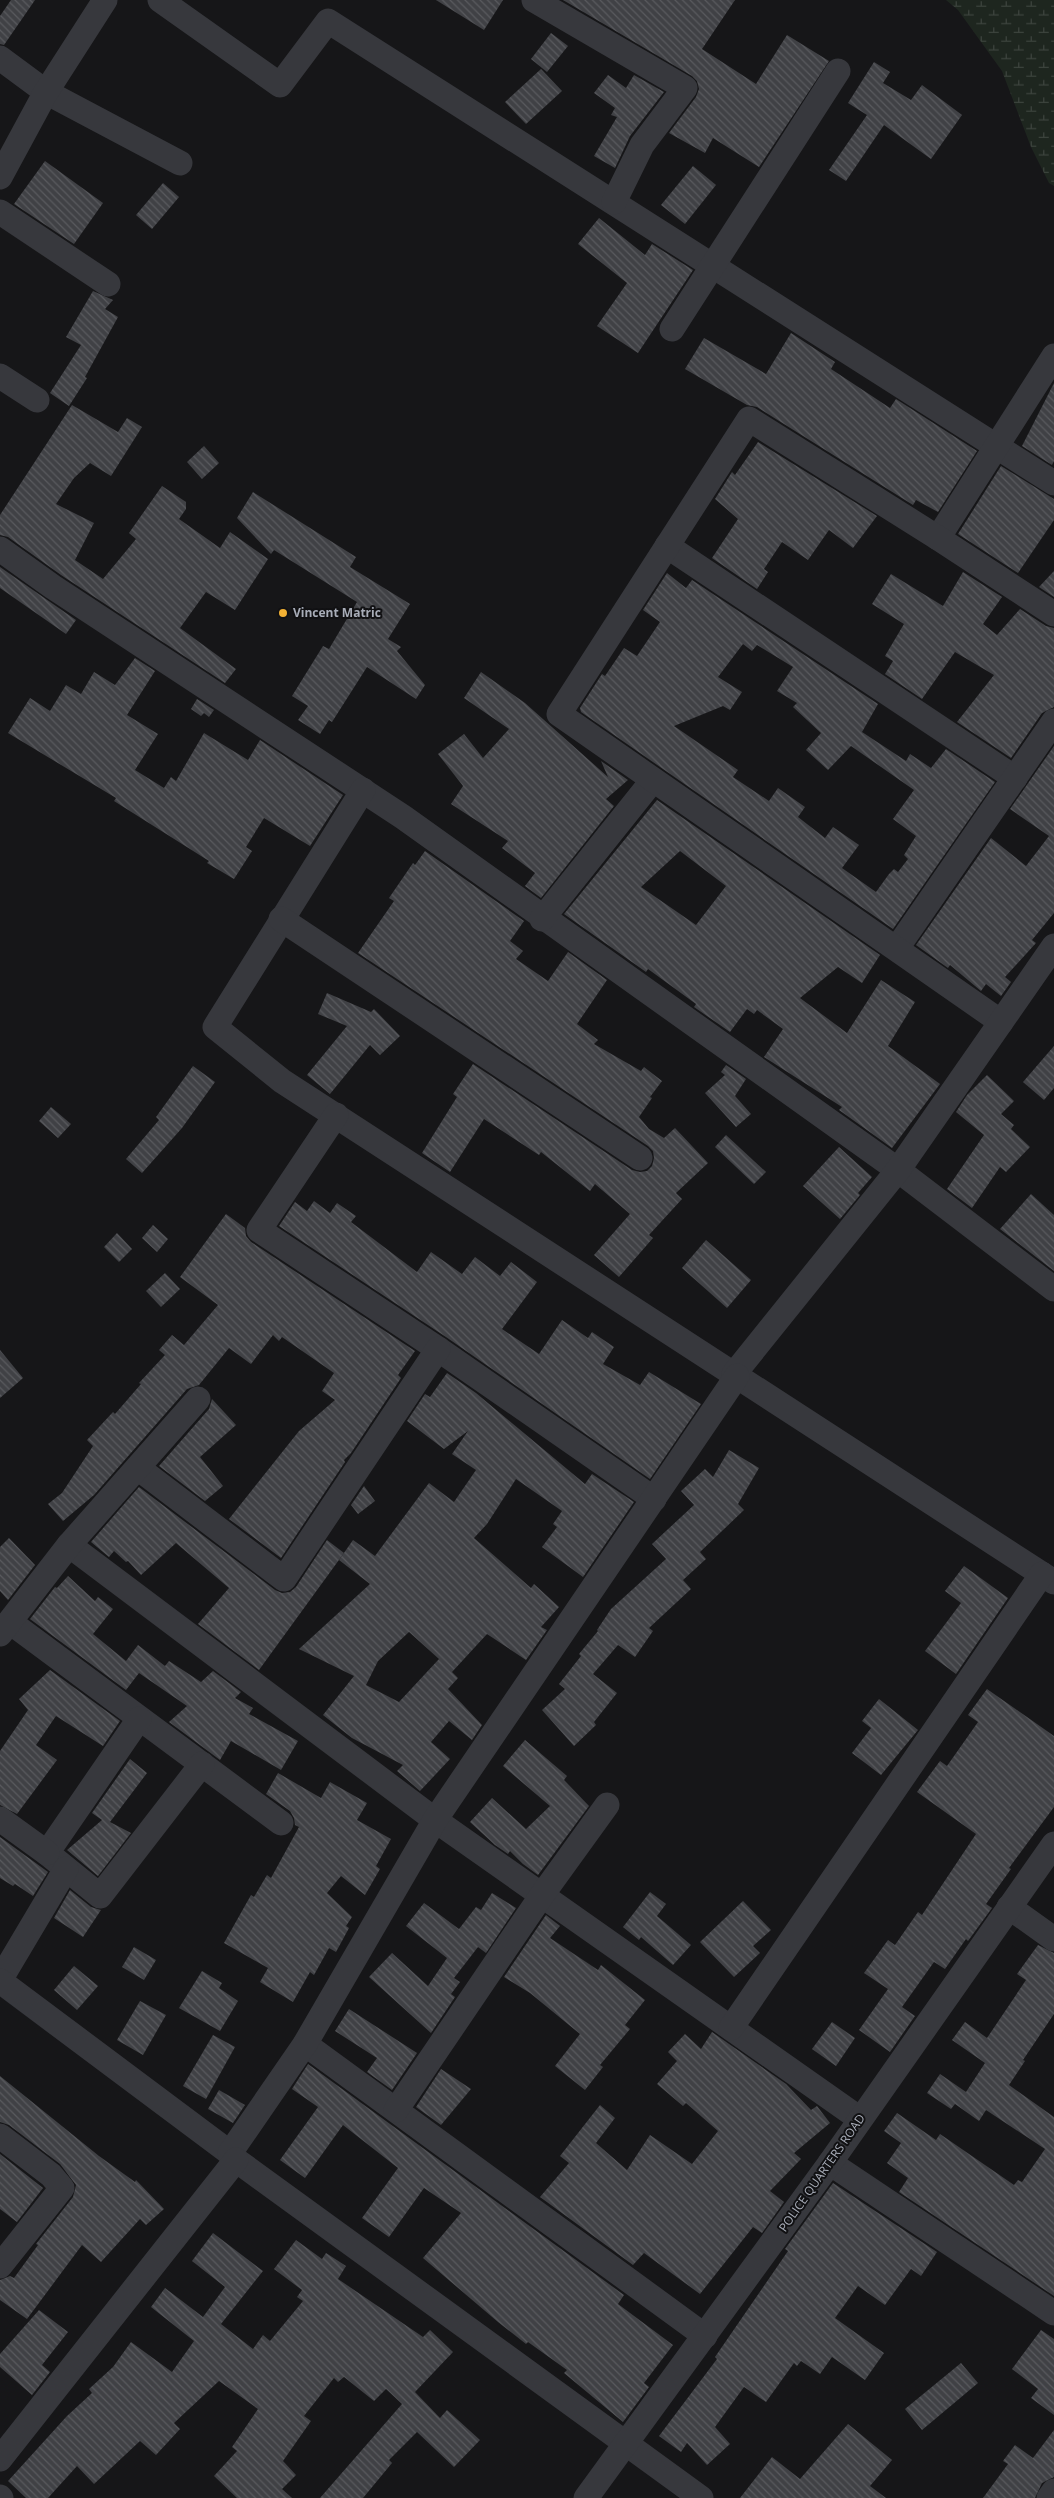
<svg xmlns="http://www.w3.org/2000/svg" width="1054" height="2498" viewBox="0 0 1054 2498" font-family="'Open Sans',sans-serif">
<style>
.wetland{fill:url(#wetland-marsh)}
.building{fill:url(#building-back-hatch);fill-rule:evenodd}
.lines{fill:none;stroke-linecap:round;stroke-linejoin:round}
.minor{stroke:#37383d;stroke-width:25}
.poi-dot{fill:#f2b134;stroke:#111113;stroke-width:2}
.labels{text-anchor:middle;stroke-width:4;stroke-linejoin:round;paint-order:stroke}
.poi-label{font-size:12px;font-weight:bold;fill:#a8adb8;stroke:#111113;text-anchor:start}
.street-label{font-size:12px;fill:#a8adb8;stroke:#111113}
</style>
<defs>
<pattern id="wetland-marsh" width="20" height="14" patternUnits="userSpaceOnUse" patternTransform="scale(1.25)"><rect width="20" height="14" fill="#1e261f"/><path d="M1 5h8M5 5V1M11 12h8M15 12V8" fill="none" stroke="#3c433d"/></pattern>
<pattern id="building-back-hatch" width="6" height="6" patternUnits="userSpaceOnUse" patternTransform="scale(1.25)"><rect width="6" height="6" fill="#404145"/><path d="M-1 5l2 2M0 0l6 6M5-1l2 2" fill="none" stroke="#595a5e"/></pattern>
</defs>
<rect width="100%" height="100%" fill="#161618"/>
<!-- wetland -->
<polygon class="wetland" points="946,0 1054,0 1054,186 1049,183 1031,147 1002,71 958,10"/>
<!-- building -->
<g class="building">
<polygon points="11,0 35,0 4,45 0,44 0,16"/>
<polygon points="436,0 503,0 484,30"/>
<polygon points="563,0 735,0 702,49 756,84 787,35 829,61 759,167 713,138 705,153 669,133 696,97 699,89 697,81 692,76"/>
<polygon points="551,33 568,46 547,72 531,59"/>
<polygon points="874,62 890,72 883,83 911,100 922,85 962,115 931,159 884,125 846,181 829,170 867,115 848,103"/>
<polygon points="541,69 562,91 526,124 505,102"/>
<polygon points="608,75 626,88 634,75 664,92 630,136 615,168 594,156 617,117 611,115 615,108 594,93"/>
<polygon points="45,161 103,203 74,244 14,204"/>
<polygon points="693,166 716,185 685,224 661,205"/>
<polygon points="163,183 179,197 152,229 136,215"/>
<polygon points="599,218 645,255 652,244 693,270 638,353 597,326 627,283 578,244"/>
<polygon points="93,291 113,300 105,309 118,317 85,377 87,378 69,406 50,393 81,345 66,337"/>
<polygon points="791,333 835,362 831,369 890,408 896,399 977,451 938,512 916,500 913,505 757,407 747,405 685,369 704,338 766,374"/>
<polygon points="1054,383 1054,461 1052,465 1022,446"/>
<polygon points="72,405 118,432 127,418 142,427 111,476 90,463 74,478 56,504 94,523 75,560 103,579 136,539 129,533 162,486 186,502 186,509 179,519 220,548 230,532 268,559 235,610 206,592 180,628 236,669 225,683 61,575 8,537 0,535 0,515"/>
<polygon points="758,442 877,516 853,548 829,530 808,560 782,542 764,569 768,572 757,589 712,558 738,519 715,499 732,472 735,475"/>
<polygon points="204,446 219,463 202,479 187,462"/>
<polygon points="1001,466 1054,499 1054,520 1018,573 958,534"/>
<polygon points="253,492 356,557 350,567 410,604 388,639 401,647 397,651 425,685 416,699 367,667 332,722 329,720 320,734 298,720 308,706 292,696 323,646 329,649 357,602 274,550 271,554 237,518"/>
<polygon points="0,567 76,620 66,634 0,588"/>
<polygon points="1054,571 1054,597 1039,587"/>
<polygon points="963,572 1002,597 983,624 997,635 1020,609 1046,626 1054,628 1054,707 1042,713 1011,758 957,722 994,675 955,652 922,699 885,674 893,661 885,656 904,624 872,604 891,574 943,606"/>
<path d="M667 573 686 588 692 580 878 704 862 732 906 761 910 754 931 768 946 749 995 782 893 929 581 712 580 708 602 674 605 676 624 648 637 656 660 622 643 610ZM743 644 752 651 757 645 793 667 777 691 797 703 793 707 821 733 806 750 828 770 851 746 914 790 893 819 916 836 904 855 908 859 898 872 894 869 889 874 876 892 842 868 859 845 833 827 825 838 798 817 805 807 778 788 769 801 733 777 738 770 674 726 723 706 730 710 742 692 718 677Z"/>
<polygon points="135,658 155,671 127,715 158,734 135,770 164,788 171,777 176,781 204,733 248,760 260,740 343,795 310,846 264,818 246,847 252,851 234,879 207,863 209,861 114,801 116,798 8,733 30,698 50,711 66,685 81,694 94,672 115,685"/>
<polygon points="481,672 525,703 608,777 601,761 628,780 606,799 614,806 541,898 525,886 535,873 502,848 508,841 451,804 463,786 438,754 464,734 483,758 509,729 464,698"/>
<polygon points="197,699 214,710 209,717 204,713 201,716 191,709"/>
<polygon points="1054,746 1054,913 1032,940 1036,943 1005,977 1011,982 1001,996 986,984 981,991 950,965 948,968 916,945 991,838 1026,866 1049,836 1010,809"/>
<path d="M657 800 880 955 862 983 838 967 800 998 847 1033 881 980 915 1002 888 1046 940 1084 892 1148 839 1110 842 1107 764 1057 783 1029 757 1010 754 1014 747 1009 730 1032 694 1007 696 1004 648 969 646 972 564 914ZM680 851 726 886 696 925 641 887Z"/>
<polygon points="425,851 524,921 510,941 523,951 516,959 548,981 568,952 607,980 577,1024 598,1040 594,1044 641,1071 644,1067 662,1081 650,1097 652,1098 639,1117 649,1129 664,1138 675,1128 708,1163 676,1193 682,1199 649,1235 653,1238 619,1277 594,1255 630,1214 595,1184 590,1191 541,1152 539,1155 484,1119 450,1172 422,1153 457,1097 453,1094 473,1064 632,1170 640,1172 647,1171 652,1166 654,1158 653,1151 648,1146 358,953 394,901 389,898 413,863 415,865"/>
<polygon points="327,993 371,1012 374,1009 400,1036 380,1055 370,1045 330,1094 307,1075 347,1026 318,1014"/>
<polygon points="1054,1046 1054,1088 1044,1100 1023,1082"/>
<polygon points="726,1065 746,1079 735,1096 751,1114 736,1127 705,1093 725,1075 721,1072"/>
<polygon points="193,1066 215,1082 182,1128 142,1173 126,1159 159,1120 156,1117"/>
<polygon points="987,1075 1014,1101 1001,1114 1014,1125 1011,1129 1030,1147 1006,1172 1000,1167 972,1208 947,1189 984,1135 956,1112 967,1095"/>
<polygon points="51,1107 71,1124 58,1138 39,1121"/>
<polygon points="726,1135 766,1172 754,1184 715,1147"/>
<polygon points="839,1147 872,1177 858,1193 860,1195 840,1219 803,1186"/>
<polygon points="1031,1194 1054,1215 1054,1271 1000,1229"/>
<polygon points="314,1201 330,1213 337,1203 356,1216 351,1222 417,1272 431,1252 462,1274 475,1257 500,1276 511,1262 537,1282 502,1329 539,1354 562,1320 588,1338 592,1332 614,1347 603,1364 640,1385 649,1372 701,1404 650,1479 446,1337 279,1226 295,1202 307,1211"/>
<polygon points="226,1214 245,1228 246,1236 251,1242 415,1351 398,1375 401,1378 351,1453 344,1460 345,1462 281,1558 229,1519 299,1431 335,1400 322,1391 334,1373 282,1337 279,1341 273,1335 251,1364 229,1348 199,1385 187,1389 94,1495 63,1521 48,1504 62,1493 93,1446 87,1440 113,1412 115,1414 141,1384 139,1383 165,1355 159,1350 172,1335 184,1345 218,1305 180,1277"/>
<polygon points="153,1225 168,1239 157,1252 142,1238"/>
<polygon points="117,1233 132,1249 119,1262 104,1247"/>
<polygon points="706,1240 751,1280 727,1308 682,1268"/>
<polygon points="165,1273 180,1289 161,1307 146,1291"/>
<polygon points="0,1350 23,1378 0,1398"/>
<path d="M447 1373 476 1393 585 1484 592 1474 634 1502 583 1577 542 1547 557 1527 553 1524 562 1511 516 1479 487 1524 474 1538 531 1588 534 1584 559 1607 541 1627 547 1630 526 1660 487 1634 452 1672 458 1678 448 1689 482 1725 472 1740 449 1721 431 1742 450 1759 420 1791 397 1771 403 1765 352 1738 323 1715 354 1676 299 1649 370 1584 339 1560 353 1540 375 1556 429 1483 454 1502 476 1470 452 1454 468 1431 444 1449 407 1421 425 1394 430 1397ZM409 1632 439 1659 399 1702 366 1685 378 1661Z"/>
<polygon points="212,1399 236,1425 200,1457 223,1486 205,1501 159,1466 209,1409"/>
<polygon points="729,1450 759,1468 738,1504 744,1510 700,1552 706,1559 683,1580 691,1589 649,1628 653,1631 635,1657 618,1645 593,1674 617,1693 594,1722 596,1725 574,1746 542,1710 565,1689 559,1684 581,1656 579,1654 598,1631 597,1630 611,1609 666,1559 652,1544 694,1505 681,1491 705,1469 713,1477"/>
<polygon points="364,1486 375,1501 358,1514 351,1505"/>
<polygon points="139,1487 275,1590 282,1593 290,1592 296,1587 327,1540 344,1553 259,1670 198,1624 229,1588 176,1543 141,1575 128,1561 126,1562 114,1551 109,1557 91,1542"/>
<polygon points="9,1538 35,1565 8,1600 0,1591 0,1547"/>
<polygon points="964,1566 1008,1598 956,1674 925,1651 961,1603 945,1591"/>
<polygon points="68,1576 95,1601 98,1597 113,1609 93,1634 126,1661 138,1645 165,1666 169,1661 201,1682 213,1671 241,1692 235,1698 253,1708 249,1714 298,1741 281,1770 231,1741 220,1760 169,1722 187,1706 139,1673 126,1690 30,1619 55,1587 57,1588"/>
<polygon points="50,1670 120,1721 103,1746 56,1716 36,1745 57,1760 17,1814 0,1805 0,1751 28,1710 19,1699"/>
<polygon points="987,1689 1054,1736 1054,1807 1009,1868 1011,1869 986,1904 992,1908 968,1941 966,1939 945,1969 934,1962 902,2007 915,2016 890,2052 859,2030 888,1989 864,1973 888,1940 895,1945 918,1912 922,1915 976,1834 917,1792 940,1761 947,1766 978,1722 968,1715"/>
<polygon points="879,1699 918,1730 881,1775 852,1753 871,1728 862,1721"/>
<polygon points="525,1740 567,1776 564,1780 589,1806 538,1875 523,1864 510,1851 508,1854 495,1845 470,1822 492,1798 526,1829 550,1806 503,1766"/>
<polygon points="130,1759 147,1773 110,1822 131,1833 98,1876 67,1850 102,1820 92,1813"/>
<polygon points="278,1773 321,1798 330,1782 367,1803 357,1820 391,1839 376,1866 380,1869 365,1895 341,1876 327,1893 352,1917 346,1926 349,1928 336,1952 329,1948 314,1975 310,1972 293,2002 260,1982 268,1968 224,1943 251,1895 254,1897 267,1875 271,1878 299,1827 295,1825 294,1818 290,1811 266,1794"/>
<polygon points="0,1837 48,1872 33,1896 15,1884 13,1886 0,1878"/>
<polygon points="70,1890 91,1907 101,1910 83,1937 54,1918"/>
<polygon points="650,1892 666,1904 657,1916 691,1945 673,1965 641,1937 639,1940 623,1927"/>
<polygon points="492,1893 516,1908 486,1953 478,1947 454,1978 460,1982 451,1994 455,1997 431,2033 369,1977 392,1953 428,1986 447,1958 406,1926 424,1903 459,1929 476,1907 481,1910"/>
<polygon points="743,1901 771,1930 753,1946 760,1953 734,1977 700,1942"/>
<polygon points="546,1915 560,1926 550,1938 598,1970 601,1965 645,2000 625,2025 630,2029 600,2065 603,2067 585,2090 555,2066 580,2034 530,1993 504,1977"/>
<polygon points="1038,1945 1054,1953 1054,2014 1023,2060 1025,2061 1009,2085 1054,2117 1054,2296 899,2192 908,2178 887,2163 901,2143 884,2131 897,2113 936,2140 940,2134 1014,2185 1018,2180 1022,2182 1045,2149 986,2110 979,2121 955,2104 951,2109 927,2093 940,2074 966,2092 985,2063 952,2040 965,2022 987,2038 1026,1980 1017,1974"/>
<polygon points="134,1947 156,1960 144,1980 122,1967"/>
<polygon points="74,1966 98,1986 77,2010 54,1990"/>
<polygon points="202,1971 222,1983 219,1988 238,2001 220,2031 179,2008"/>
<polygon points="140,2001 166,2015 143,2055 117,2040"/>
<polygon points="349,2009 417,2053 392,2090 367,2072 377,2058 335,2031"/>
<polygon points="832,2022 855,2038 836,2066 812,2049"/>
<polygon points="712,2032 786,2084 811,2110 817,2106 830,2123 794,2153 801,2159 770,2191 784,2202 762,2233 753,2227 700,2294 644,2253 633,2265 540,2197 569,2163 560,2156 600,2105 615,2118 596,2143 627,2170 650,2135 692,2164 718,2131 686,2103 683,2106 657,2084 677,2061 668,2052 685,2034 701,2049"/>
<polygon points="213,2035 235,2047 206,2099 183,2086"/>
<polygon points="308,2064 624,2295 618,2304 673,2345 644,2383 649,2387 623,2422 564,2373 567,2370 528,2342 526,2344 498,2322 423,2258 461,2213 424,2188 389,2237 362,2218 398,2168 343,2125 305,2178 280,2160 318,2107 292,2089"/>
<polygon points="441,2069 471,2089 441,2125 416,2107"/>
<polygon points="0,2076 99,2156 135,2182 136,2180 164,2209 146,2225 140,2219 101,2262 82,2245 27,2319 0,2300 0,2280 10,2276 14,2278 38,2245 36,2244 73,2197 76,2185 60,2164 9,2125 0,2122"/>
<polygon points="219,2090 245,2105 233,2123 208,2109"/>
<polygon points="0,2154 43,2188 17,2222 0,2209"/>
<polygon points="833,2183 937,2252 921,2276 911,2269 885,2305 858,2286 835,2318 884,2353 865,2380 832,2357 820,2374 801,2361 797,2366 794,2363 766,2402 744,2387 715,2427 730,2444 707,2465 687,2443 681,2452 659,2436 717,2359 715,2357 788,2251 785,2249"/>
<polygon points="213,2233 263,2271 221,2324 253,2349 263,2335 270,2341 303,2301 297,2297 302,2290 274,2269 296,2240 322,2259 326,2253 346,2266 338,2279 423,2337 430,2330 453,2352 415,2392 440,2418 447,2410 480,2440 454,2467 417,2432 389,2460 392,2463 363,2498 320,2498 402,2404 386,2389 374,2401 344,2377 338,2382 334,2378 304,2416 311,2421 283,2461 296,2475 282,2489 292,2498 237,2498 214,2476 237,2451 232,2447 258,2409 219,2381 174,2423 180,2429 156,2455 140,2441 94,2484 77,2466 48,2498 26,2498 8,2481 67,2416 92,2393 89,2389 113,2367 131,2342 172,2372 194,2341 151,2307 165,2288 203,2317 225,2287 192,2261"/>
<polygon points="39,2310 68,2332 42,2365 50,2372 32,2395 0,2367 0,2354"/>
<polygon points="1041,2330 1054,2339 1054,2415 1031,2398 1038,2389 1012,2369"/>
<polygon points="961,2363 978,2383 922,2430 905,2409"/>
<polygon points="848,2424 892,2460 870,2486 886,2498 740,2498 772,2457 800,2479"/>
<polygon points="1054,2430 1054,2477 1042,2483 1035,2498 983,2498 1008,2464 1003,2461 1015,2445 1033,2458"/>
</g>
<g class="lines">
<!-- minor -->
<g class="minor">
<polyline points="160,0 280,85 328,21 1054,483"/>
<polyline points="534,0 685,88 642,145 614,202"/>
<polyline points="0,58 46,92 180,163"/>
<polyline points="0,177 46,92 105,0"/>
<polyline points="0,212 108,284"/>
<polyline points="672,329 838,71"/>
<polyline points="0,376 37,400"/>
<polyline points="938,538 1054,356"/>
<polyline points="667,546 1015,778"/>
<polyline points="0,549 53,587 403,817 898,1170 1054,1289"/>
<polyline points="363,790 215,1027 282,1081 1054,1582"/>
<polyline points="281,919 640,1158"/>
<polyline points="542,919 653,780"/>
<polyline points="897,948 1054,721"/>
<polyline points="1001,1022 559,714 749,419 938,538 1054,614"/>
<polyline points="336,1115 259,1230 438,1349 654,1499"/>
<polyline points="734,1374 898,1170 1054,946"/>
<polyline points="138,1468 284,1579 438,1349"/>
<polyline points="69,1545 435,1820 860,2119"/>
<polyline points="10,1622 281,1823"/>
<polyline points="0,1634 69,1545 198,1399"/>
<polyline points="139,1719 47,1853 100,1896 202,1764"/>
<polyline points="0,1819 47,1853"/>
<polyline points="1009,1907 1054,1939"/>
<polyline points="0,1980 66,1869"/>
<polyline points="0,1981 230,2153 236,2160 701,2498"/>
<polyline points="731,2028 1042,1574"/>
<polyline points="305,2044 705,2336"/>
<polyline points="396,2110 542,1895 607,1805"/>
<polyline points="0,2136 51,2175 62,2188 0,2266"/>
<polyline points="230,2153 305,2044 435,1820 737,1376"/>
<polyline points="830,2163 1054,2313"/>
<polyline points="0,2459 236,2160"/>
<polyline points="0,2497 1,2498"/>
<polyline points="586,2498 830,2163 1054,1844"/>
<polyline points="1049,2498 1054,2491"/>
</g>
</g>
<!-- markers -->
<circle class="poi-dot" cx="283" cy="613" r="5"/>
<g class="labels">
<!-- poi labels -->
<g class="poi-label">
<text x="293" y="617">Vincent Matric</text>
</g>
<!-- street labels -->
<g class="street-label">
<text transform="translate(822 2173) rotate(-55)" y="4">POLICE QUARTERS ROAD</text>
</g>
</g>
</svg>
